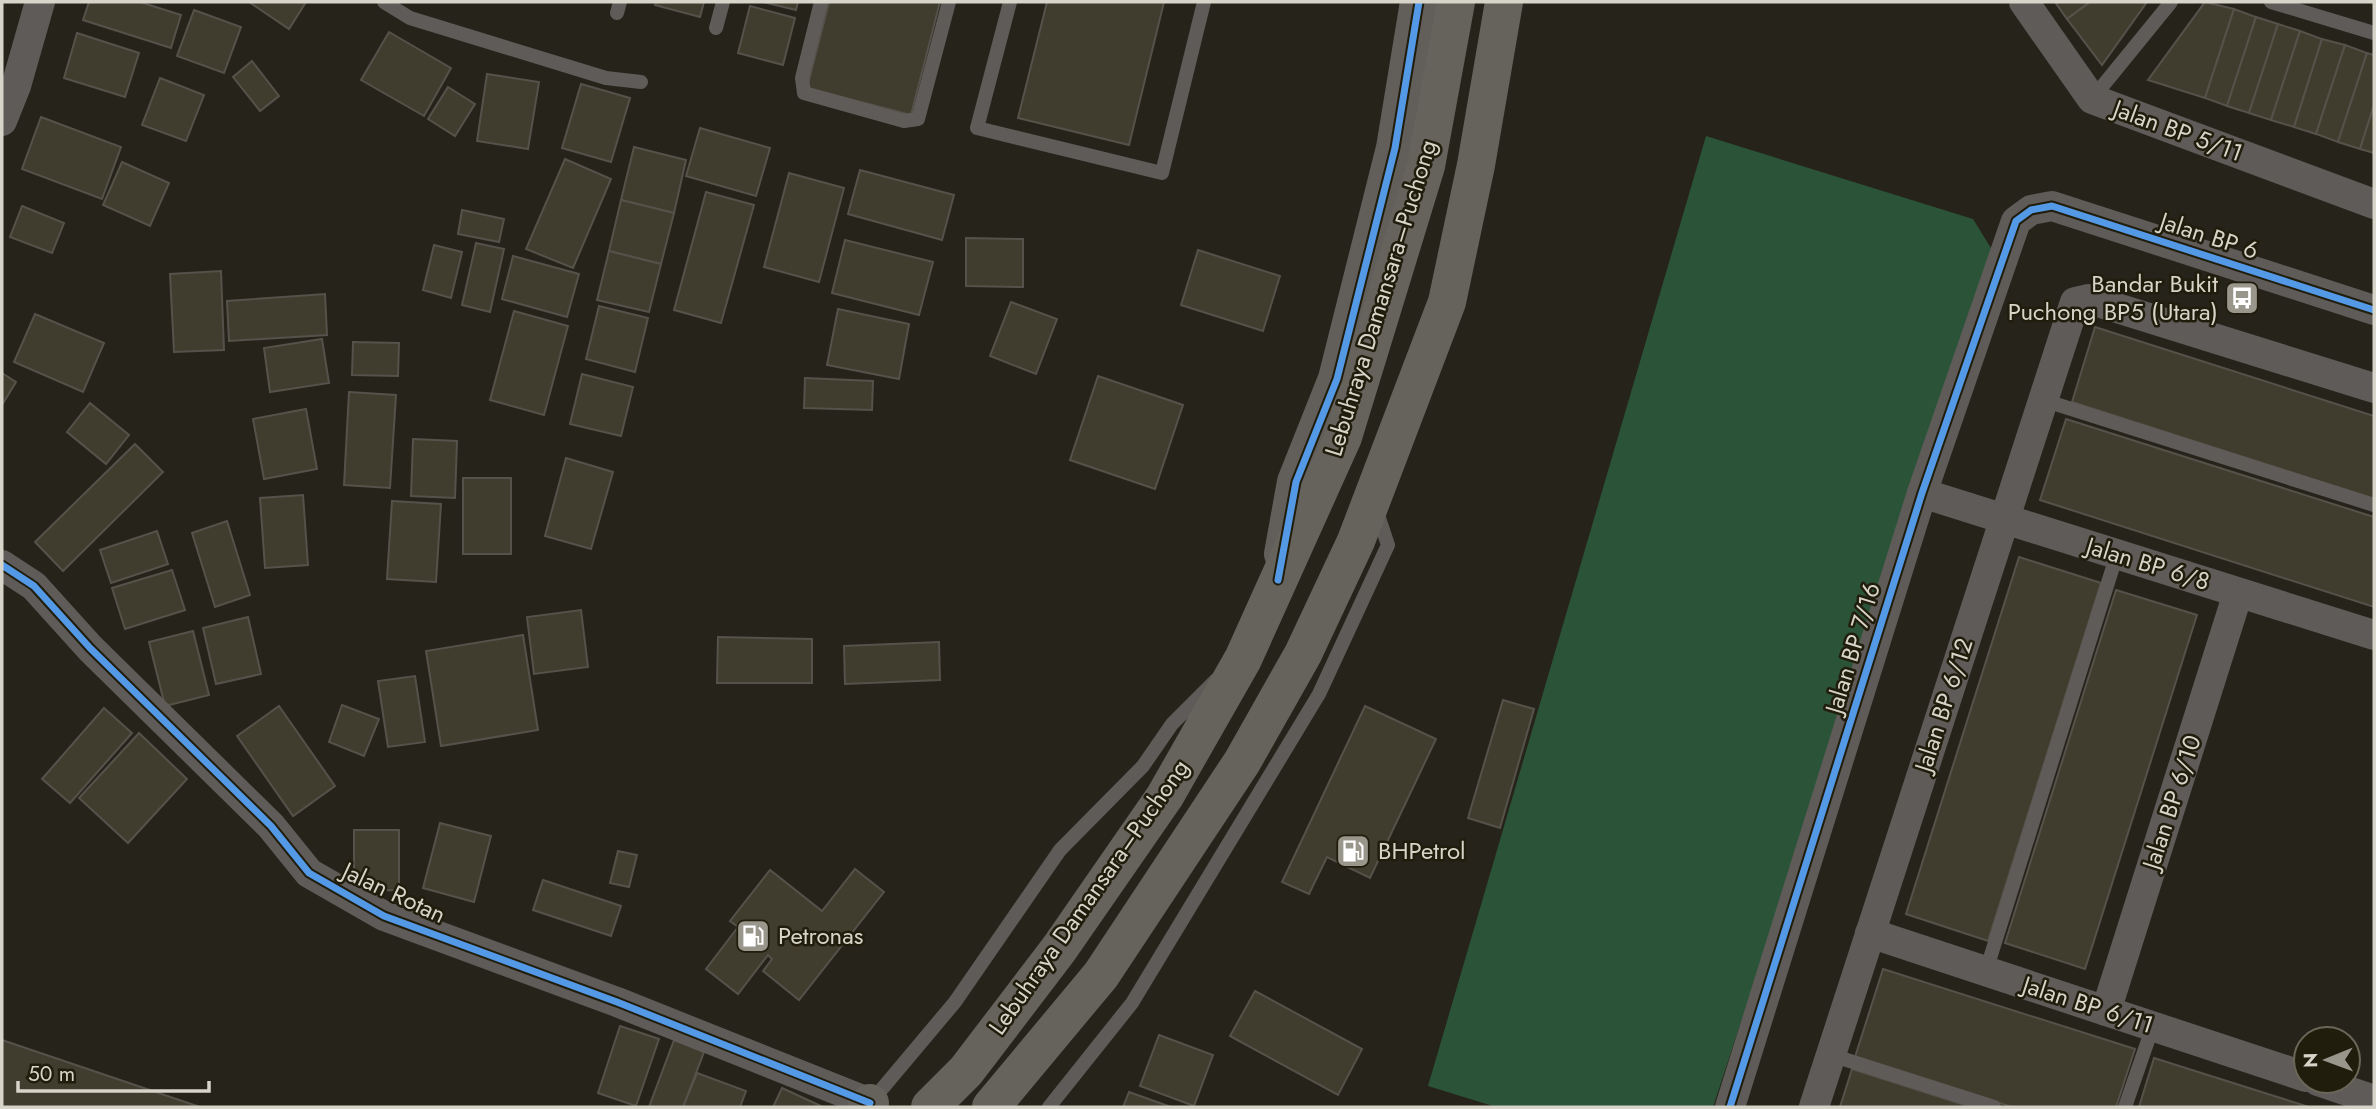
<svg xmlns="http://www.w3.org/2000/svg" width="2376" height="1109" viewBox="0 0 2376 1109" font-family="Jost,sans-serif">
<style>
.green{fill:#2b5338}
.building{fill:#413d2e;stroke:#54524a;stroke-width:2}
.lines{fill:none;stroke-linecap:round;stroke-linejoin:round}
.lane{stroke:#5e5b58;stroke-width:14}
.street{stroke:#5e5b58;stroke-width:30}
.secondary{stroke:#625e5a;stroke-width:38}
.highway{stroke:#66625c;stroke-width:38}
.cycleway-casing{stroke:#211d0c;stroke-width:11}
.cycleway{stroke:#5399e6;stroke-width:7}
.labels{text-anchor:middle;stroke-width:5;stroke-linejoin:round;paint-order:stroke}
.street-label{font-size:24px;fill:#d7d4c9;stroke:#211d0c}
.poi-label{font-size:24px;fill:#d7d4c9;stroke:#211d0c;text-anchor:start}
</style>
<rect width="100%" height="100%" fill="#26231b"/>
<!-- green -->
<polygon class="green" points="1706,136 1973,219 1994,253 1713,1107 1496,1107 1428,1086"/>
<!-- building -->
<g class="building">
<polygon points="89,2 140,2 181,15 171,48 83,20"/>
<polygon points="249,2 306,2 289,29"/>
<polygon points="656,2 704,2 700,17 655,5"/>
<polygon points="763,2 798,2 796,10"/>
<polygon points="829,2 940,2 911,115 807,88"/>
<polygon points="1047,2 1164,2 1129,145 1018,118"/>
<polygon points="2055,2 2090,2 2067,19"/>
<polygon points="2090,2 2147,2 2102,65 2067,19"/>
<polygon points="2205,2 2234,9 2205,98 2148,80"/>
<polygon points="750,6 795,18 783,65 738,53"/>
<polygon points="2234,9 2256,17 2227,106 2205,98"/>
<polygon points="194,10 241,27 224,73 177,56"/>
<polygon points="2256,17 2278,24 2249,113 2227,106"/>
<polygon points="2278,24 2300,31 2271,120 2249,113"/>
<polygon points="2300,31 2322,39 2294,127 2271,120"/>
<polygon points="389,32 451,68 424,116 361,80"/>
<polygon points="77,33 139,53 125,97 64,78"/>
<polygon points="2322,39 2345,45 2316,134 2294,127"/>
<polygon points="2345,45 2367,53 2338,142 2316,134"/>
<polygon points="2367,53 2374,55 2374,105 2360,149 2338,142"/>
<polygon points="252,61 279,96 260,111 233,77"/>
<polygon points="487,74 539,82 528,149 477,141"/>
<polygon points="160,78 204,95 186,141 142,125"/>
<polygon points="581,84 630,98 611,162 562,148"/>
<polygon points="448,87 475,104 455,136 428,119"/>
<polygon points="2374,105 2374,153 2360,149"/>
<polygon points="41,117 121,147 102,199 22,169"/>
<polygon points="700,128 770,148 756,196 686,176"/>
<polygon points="634,147 686,160 674,213 621,200"/>
<polygon points="565,159 611,179 573,268 526,249"/>
<polygon points="122,162 169,183 150,226 103,205"/>
<polygon points="860,170 954,195 942,240 848,214"/>
<polygon points="789,173 844,188 819,282 764,267"/>
<polygon points="706,192 754,205 721,323 674,310"/>
<polygon points="621,200 674,213 661,264 609,251"/>
<polygon points="22,206 64,223 52,253 10,237"/>
<polygon points="462,210 504,219 499,242 458,234"/>
<polygon points="966,238 1023,239 1023,287 966,286"/>
<polygon points="845,240 933,262 919,315 832,293"/>
<polygon points="476,243 504,249 490,312 462,305"/>
<polygon points="434,245 462,252 451,298 423,290"/>
<polygon points="1198,250 1280,276 1263,331 1181,305"/>
<polygon points="609,251 661,264 649,312 597,300"/>
<polygon points="513,256 579,274 567,317 502,299"/>
<polygon points="221,271 224,350 174,352 170,274"/>
<polygon points="325,294 327,335 229,341 227,301"/>
<polygon points="1011,302 1057,319 1036,374 990,356"/>
<polygon points="599,306 648,318 635,372 586,359"/>
<polygon points="838,309 909,324 899,379 827,365"/>
<polygon points="514,311 568,326 544,415 490,400"/>
<polygon points="35,314 104,343 83,392 14,362"/>
<polygon points="2095,327 2374,416 2374,499 2072,402"/>
<polygon points="322,339 329,383 270,392 264,348"/>
<polygon points="353,342 399,343 398,376 352,375"/>
<polygon points="2,373 16,382 2,405"/>
<polygon points="582,374 633,387 621,436 570,424"/>
<polygon points="1098,376 1183,405 1155,489 1070,460"/>
<polygon points="805,378 873,381 872,410 804,408"/>
<polygon points="349,392 396,395 390,488 344,485"/>
<polygon points="90,403 129,435 106,464 67,432"/>
<polygon points="306,409 317,469 264,479 253,419"/>
<polygon points="2066,419 2374,517 2374,607 2040,500"/>
<polygon points="413,439 457,441 455,498 411,496"/>
<polygon points="135,444 163,472 63,571 35,542"/>
<polygon points="566,458 613,472 591,549 545,536"/>
<rect x="463" y="478" width="48" height="76"/>
<polygon points="303,495 308,565 265,568 260,498"/>
<polygon points="392,501 441,504 436,582 387,579"/>
<polygon points="227,521 250,595 215,607 192,533"/>
<polygon points="157,531 168,564 111,583 100,550"/>
<polygon points="2019,557 2101,583 1988,941 1906,914"/>
<polygon points="172,570 185,610 125,629 112,588"/>
<polygon points="2116,590 2197,615 2085,969 2005,943"/>
<polygon points="581,610 588,667 534,674 527,617"/>
<polygon points="248,617 261,674 216,684 203,628"/>
<polygon points="193,631 209,695 165,706 149,642"/>
<polygon points="523,635 538,730 441,746 426,651"/>
<polygon points="718,637 812,639 812,683 717,683"/>
<polygon points="939,642 940,680 845,684 844,646"/>
<polygon points="415,676 425,742 388,747 378,681"/>
<polygon points="1503,700 1534,709 1500,828 1468,818"/>
<polygon points="342,705 379,719 364,756 329,742"/>
<polygon points="279,706 335,786 293,816 237,736"/>
<polygon points="1365,706 1436,739 1370,878 1327,857 1309,894 1282,882"/>
<polygon points="104,708 132,733 70,803 42,779"/>
<polygon points="139,733 187,779 128,843 79,798"/>
<polygon points="440,823 491,836 474,902 423,888"/>
<polygon points="354,830 399,830 399,890 354,891"/>
<polygon points="618,851 637,855 629,887 610,883"/>
<polygon points="855,869 884,892 799,1000 763,971 772,959 768,955 738,994 706,969 738,927 730,921 770,870 822,911"/>
<polygon points="543,880 621,906 611,936 533,910"/>
<polygon points="1883,969 2135,1049 2116,1107 2012,1107 1855,1057"/>
<polygon points="1255,991 1362,1049 1338,1095 1230,1036"/>
<polygon points="620,1026 659,1039 636,1106 598,1093"/>
<polygon points="1159,1035 1213,1055 1194,1106 1140,1086"/>
<polygon points="2,1040 200,1107 2,1107"/>
<polygon points="674,1040 704,1052 683,1107 649,1107"/>
<polygon points="2154,1058 2309,1107 2139,1107"/>
<polygon points="1852,1069 1971,1107 1840,1107"/>
<polygon points="697,1073 746,1091 740,1107 683,1107"/>
<polygon points="782,1088 823,1107 773,1107"/>
<polygon points="1129,1092 1171,1107 1123,1107"/>
</g>
<g class="lines">
<!-- lane -->
<g class="lane">
<polyline points="384,2 410,18 606,78 641,82"/>
<polyline points="821,2 802,78 804,93 904,121 918,119 949,2"/>
<polyline points="1010,2 977,128 1162,173 1204,2"/>
<polyline points="2271,2 2374,33"/>
<polyline points="617,13 620,2"/>
<polyline points="716,28 723,2"/>
<polyline points="2092,99 2171,2"/>
<polyline points="2043,400 2374,505"/>
<polyline points="1986,971 2117,554"/>
<polyline points="1831,1055 1994,1107"/>
<polyline points="871,1102 955,1002 1060,850 1143,766 1172,724 1216,680"/>
<polyline points="1049,1107 1132,1003 1319,694 1388,545 1376,509"/>
<polyline points="2125,1107 2153,1026"/>
</g>
<!-- street -->
<g class="street">
<polyline points="2024,2 2092,99 2374,204"/>
<polyline points="2,121 16,86 40,2"/>
<polyline points="1922,493 2374,635"/>
<polyline points="2,565 34,586 90,648 271,826 309,873 384,916 617,1002 870,1103"/>
<polyline points="1870,933 2306,1077"/>
<polyline points="2106,1011 2238,593"/>
<polyline points="2318,1081 2374,1100"/>
<polyline points="1730,1107 1922,493 2016,221 2031,210 2052,206 2374,310"/>
<polyline points="1814,1107 2075,302 2088,299 2374,388"/>
</g>
<!-- secondary -->
<polyline class="secondary" points="1283,554 1296,482 1337,379 1395,148 1419,2"/>
<!-- highway -->
<g class="highway">
<polyline points="866,1107 870,1103"/>
<polyline points="930,1107 966,1071 1059,949 1165,796 1243,659 1343,437 1426,166 1456,2"/>
<polyline points="991,1107 1101,975 1242,762 1303,654 1356,541 1447,302 1476,165 1504,2"/>
</g>
<!-- cycleway casing -->
<g class="cycleway-casing">
<g id="cycleway">
<polyline points="2,565 34,586 90,648 271,826 309,873 384,916 617,1002 870,1103"/>
<polyline points="1278,580 1296,482 1337,379 1395,148 1419,2"/>
<polyline points="1730,1107 1922,493 2016,221 2031,210 2052,206 2374,310"/>
</g>
</g>
<!-- cycleway -->
<use href="#cycleway" class="cycleway"/>
</g>
<!-- icons -->
<defs>
<g id="bus-square" transform="scale(1.75)"><rect x="-9" y="-9" width="18" height="18" rx="4" fill="#99968c" stroke="#211d0c"/><path d="M-5-6H5V4H4V6H2V4H-2V6H-4V4H-5ZM-3.5-4V0h7V-4ZM-3.5 1.2v1.5H-2V1.2ZM2 1.2v1.5H3.5V1.2Z" fill="#fff"/></g>
<g id="fuel-square" transform="scale(1.75)"><rect x="-9" y="-9" width="18" height="18" rx="4" fill="#99968c" stroke="#211d0c"/><path d="M-5.5-6h7V0h2V4h1.3V-2.5L3-4.5l.8-.8L6-3V5H2.5V1h-1V6h-7ZM-4.2-4.7v3.2H.2V-4.7Z" fill="#fff"/></g>
</defs>
<g fill-rule="evenodd">
<use href="#bus-square" x="2242" y="298"/>
<use href="#fuel-square" x="1353" y="851"/>
<use href="#fuel-square" x="753" y="936"/>
</g>
<g class="labels">
<!-- street labels -->
<g class="street-label">
<text transform="translate(2178 131) rotate(20)" y="8">Jalan BP 5/11</text>
<text transform="translate(2209 236) rotate(18)" y="8">Jalan BP 6</text>
<text transform="translate(1381 298) rotate(-73)" y="8">Lebuhraya Damansara–Puchong</text>
<text transform="translate(2148 564) rotate(17)" y="8">Jalan BP 6/8</text>
<text transform="translate(1853 648) rotate(-73)" y="8">Jalan BP 7/16</text>
<text transform="translate(1944 705) rotate(-72)" y="8">Jalan BP 6/12</text>
<text transform="translate(2172 802) rotate(-72)" y="8">Jalan BP 6/10</text>
<text transform="translate(394 893) rotate(25)" y="8">Jalan Rotan</text>
<text transform="translate(1089 897) rotate(-55)" y="8">Lebuhraya Damansara–Puchong</text>
<text transform="translate(2088 1005) rotate(18)" y="8">Jalan BP 6/11</text>
</g>
<!-- poi labels -->
<g class="poi-label">
<text x="2218" y="292" text-anchor="end">Bandar Bukit<tspan x="2218" dy="28">Puchong BP5 (Utara)</tspan></text>
<text x="1378" y="859">BHPetrol</text>
<text x="778" y="944">Petronas</text>
</g>
</g>
<!-- border -->
<rect width="2376" height="1109" fill="none" stroke="#d7d4c9" stroke-width="7"/>
<!-- north arrow -->
<g transform="translate(2327 1060) rotate(269)"><circle r="33" fill="#211d0c" stroke="#6a6658" stroke-width="2"/>
<path d="M0-5L12 26L0 18L-12 26Z" fill="#99968c"/>
<text y="-10" font-size="19" font-weight="bold" text-anchor="middle" fill="#d7d4c9">N</text>
</g>
<!-- scale -->
<path d="M18 1081v10h191v-10" fill="none" stroke="#d7d4c9" stroke-width="3.5"/>
<text x="28" y="1081" font-size="21" fill="#d7d4c9" stroke="#211d0c" stroke-width="5" paint-order="stroke">50 m</text>
</svg>
